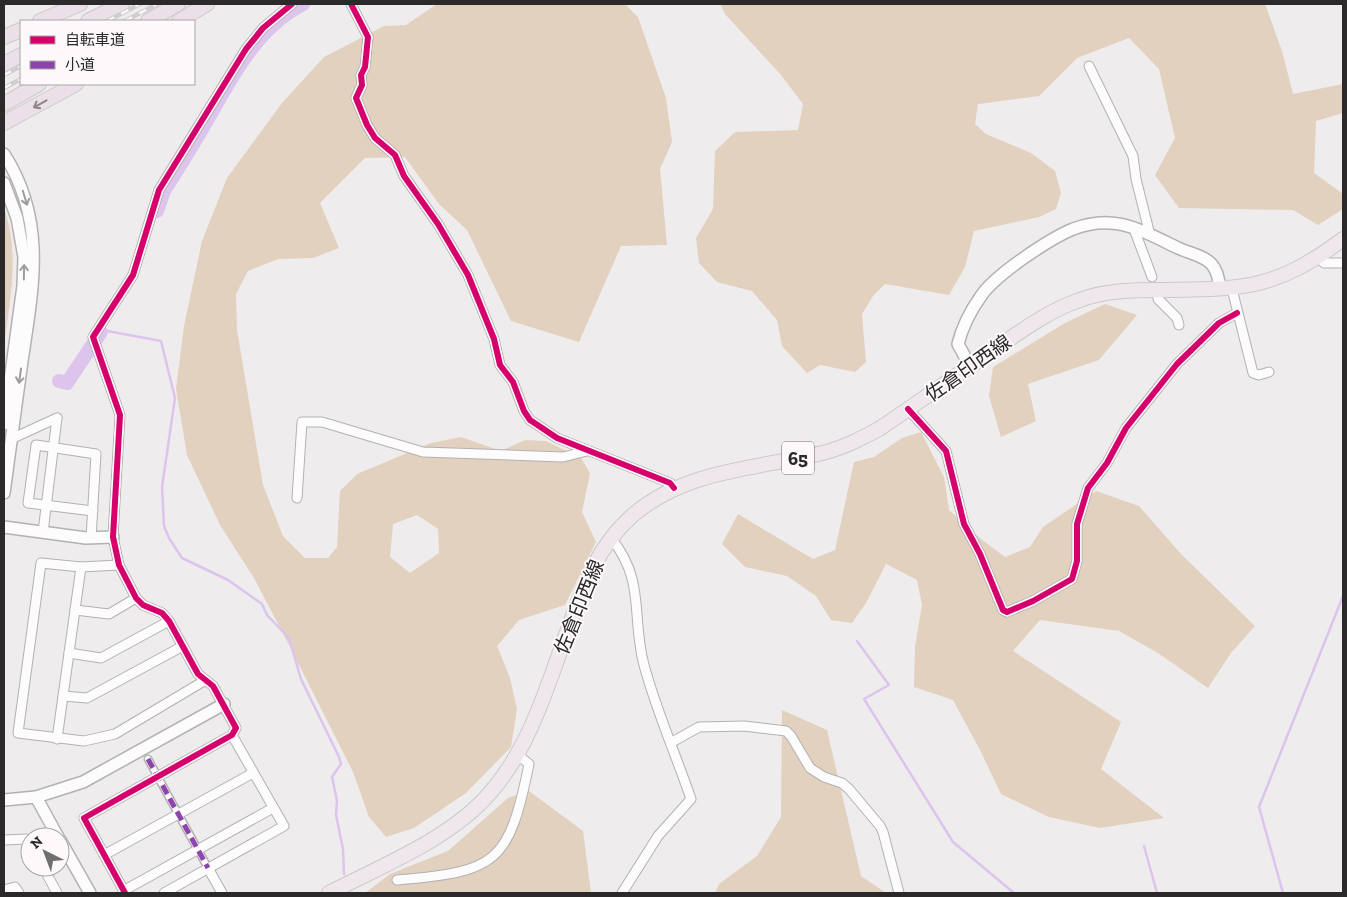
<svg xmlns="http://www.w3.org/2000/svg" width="1347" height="897" viewBox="0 0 1347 897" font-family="'Zilla Slab','Noto Sans JP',serif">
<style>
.green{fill:#e2d1bf;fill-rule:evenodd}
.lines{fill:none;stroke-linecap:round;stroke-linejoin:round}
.stream{stroke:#dcc4ed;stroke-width:2.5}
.river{stroke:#dcc4ed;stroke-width:14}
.pedestrian-casing{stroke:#b3b1b2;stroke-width:9}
.minor-casing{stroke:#b3b1b2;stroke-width:11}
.tertiary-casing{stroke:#b3b1b2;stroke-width:14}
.primary-casing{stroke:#cbc9ca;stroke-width:16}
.trunk-casing{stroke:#cbc9ca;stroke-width:16}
.pedestrian{stroke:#fdfcfc;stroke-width:6}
.minor{stroke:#fdfcfc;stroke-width:9}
.tertiary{stroke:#fdfcfc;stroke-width:11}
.primary{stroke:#f0e7ed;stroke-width:14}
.trunk{stroke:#ebe0e8;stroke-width:14}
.rail-casing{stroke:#cfcdce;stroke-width:4.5}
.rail{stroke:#fdf8f9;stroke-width:2.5;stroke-dasharray:8;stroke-linecap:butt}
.quiet{stroke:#8e44ad;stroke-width:5;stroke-dasharray:10 5;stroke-linecap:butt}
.cycleway-casing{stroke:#fdf8f9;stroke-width:9}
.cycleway{stroke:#d6006c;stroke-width:6}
.oneway{stroke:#8b8488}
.oneway2{stroke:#9e9d9d}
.labels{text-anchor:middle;stroke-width:4;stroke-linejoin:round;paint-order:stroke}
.shield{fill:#fdf8f9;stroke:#6a6767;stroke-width:1}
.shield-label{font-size:19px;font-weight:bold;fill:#2b2929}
.street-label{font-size:20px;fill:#2b2929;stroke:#fdf8f9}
</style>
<rect width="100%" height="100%" fill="#efeced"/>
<!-- green -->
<g class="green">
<path d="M437 4H625L638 17 666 98 672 142 660 169 667 245 621 246 579 342 511 321 467 230 439 204 405 157 365 158 320 203 339 248 313 258 278 259 248 271 236 294 237 330 263 485 283 536 305 558H328L337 547 340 491 357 474 431 443 461 437 501 451 525 440 546 441 581 458 590 473 582 512 596 542 565 605 519 620 497 646 510 678 517 709 511 747 466 793 414 828 386 837 369 817 353 772 289 645 254 578 220 525 187 455 176 389 184 326 202 241 227 178 282 103 324 57 384 26 406 25ZM417 515 438 529 439 553 410 573 390 557 393 524Z"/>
<polygon points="720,4 1265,4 1282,51 1293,94 1343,84 1343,113 1316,121 1314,173 1343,194 1343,209 1318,225 1293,210 1179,208 1155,175 1175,138 1159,69 1129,38 1077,58 1039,96 978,104 975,124 986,134 1031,153 1055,171 1061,193 1056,209 1039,217 974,231 965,267 949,295 885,284 873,296 862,314 866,362 855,372 820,365 807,373 782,346 777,320 752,291 717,282 699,263 696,238 713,209 715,151 735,132 798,130 803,104 781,75 725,14"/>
<path d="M4 208C20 253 10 299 4 346Z"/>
<polygon points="1105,304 1137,315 1099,360 1028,384 1036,421 1001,437 989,396 993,367 1065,323"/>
<polygon points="921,432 944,477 949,510 981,539 1005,557 1030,547 1043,527 1096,491 1139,506 1181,554 1255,626 1231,653 1208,688 1158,653 1119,631 1040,620 1013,651 1121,722 1101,769 1164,818 1100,828 1049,817 1001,794 980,750 953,700 914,687 915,647 922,605 917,580 886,564 866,603 852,623 831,620 816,596 787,576 745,567 722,544 738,514 813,559 835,550 854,462 874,457 902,438"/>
<polygon points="782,710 827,730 861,876 886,893 715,893 719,884 757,856 781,817"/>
<polygon points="529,791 583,831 591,893 365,893 390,874 448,851 508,798"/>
</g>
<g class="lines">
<!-- stream -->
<g class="stream">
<polyline points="102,330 161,341 175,398 162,487 164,526 169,538 182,558 228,580 262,604 267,615 289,638 301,679 339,757 341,764 332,777 337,801 336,815 343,849 344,874"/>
<polyline points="857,641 889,685 864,699 953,842 1014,893"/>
<polyline points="1144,846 1157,893"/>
<polyline points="1283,893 1259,807 1343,596"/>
</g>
<!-- river -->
<g class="river">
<path d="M157 211 164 191C177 170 190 150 202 129 229 83 254 29 303 4"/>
<polyline points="59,381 67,383 101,332"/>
</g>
<!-- pedestrian casing -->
<g class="pedestrian-casing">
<polyline id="pedestrian" points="148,759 208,868"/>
</g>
<!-- minor casing -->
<g class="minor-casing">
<g id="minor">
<polyline points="351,4 368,37 365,67 361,75 362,85 356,98 367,125 375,138 395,155 404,176 438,224 468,275 494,339 500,365 513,382 524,411 530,420 557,438 670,483 674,488"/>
<polyline points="1089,66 1133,156 1136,179 1150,235"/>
<polyline points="1134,229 1152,277"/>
<polyline points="1319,257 1324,263 1343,263"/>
<polyline points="1232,289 1253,373 1259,375 1269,372"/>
<polyline points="1158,299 1177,318 1179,325"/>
<polyline points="908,409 946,451 964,524 980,554 1003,610 1007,612 1033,601 1072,579 1077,561 1077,524 1088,488 1107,463 1126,428 1177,364 1219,323 1237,313"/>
<polyline points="11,439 57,418"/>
<polyline points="297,498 302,422 322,422 423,452 563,457 587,451"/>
<polyline points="43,532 57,418"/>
<polyline points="91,538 96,454 36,445 28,503 93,511"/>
<path d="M611 538C646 581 631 617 644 665 656 710 676 755 691 799L658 836 622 893"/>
<polyline points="119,565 81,567 41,563 18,733 84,741 115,734 204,681"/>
<polyline points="75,610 109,614 136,598"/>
<polyline points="69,653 101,658 169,621"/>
<polyline points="63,696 87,698 183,646"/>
<polyline points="57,739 81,567"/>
<polyline points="672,742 699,727 744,726 786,731 791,736 810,768 824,777 842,783 849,789 880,826 883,832 899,893"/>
<polyline points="4,840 27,839 30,844"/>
<polyline points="104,855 253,773"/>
<polyline points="43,867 57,893"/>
<polyline points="208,868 222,893"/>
<path d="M397 880C497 872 509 863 529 764L518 755"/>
<polyline points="4,890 15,887 19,893"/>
<polyline points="123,891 273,808"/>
<polyline points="125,893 84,818 232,735 236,728 213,686 198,674 169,621 162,613 143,605 136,598 119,565 113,537 120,415 93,337 133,275 159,190 246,49 263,28 292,4"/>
<polyline points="164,893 284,826 232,735"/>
</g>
</g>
<!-- tertiary casing -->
<g class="tertiary-casing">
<g id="tertiary">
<path d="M4 154C47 221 33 287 22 361 16 405 10 449 4 493"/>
<polyline points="4,183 17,218 24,257 23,286 4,424"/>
<path d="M970 366 958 344C962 328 971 310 981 296 995 275 1049 239 1073 229 1084 225 1098 222 1110 223 1133 224 1157 238 1178 248 1204 259 1217 257 1220 289"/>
<polyline points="4,527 86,538 113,537"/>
<polyline points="36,797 58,837"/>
<polyline points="4,800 36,797 83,782 224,704"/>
<polyline points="60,840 90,893"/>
</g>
</g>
<!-- primary casing -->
<g class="primary-casing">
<path id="primary" d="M329 893C381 866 450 839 489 794 529 749 546 690 566 635 582 590 596 547 633 515 688 468 760 469 826 452 845 447 862 438 879 429 919 402 958 374 998 347 1024 329 1050 310 1080 300 1106 290 1134 290 1162 290 1244 289 1275 290 1343 239"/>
</g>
<!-- trunk casing -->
<g class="trunk-casing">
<g id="trunk">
<polyline points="40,21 80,4"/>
<polyline points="88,21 122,4"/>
<polyline points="148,21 178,4"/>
<polyline points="179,21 207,4"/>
<polyline points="4,37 21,30"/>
<polyline points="4,64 21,55"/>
<polyline points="4,104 39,84"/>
<polyline points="4,123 76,84"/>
</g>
</g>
<!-- pedestrian -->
<use href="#pedestrian" class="pedestrian"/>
<!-- minor -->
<use href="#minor" class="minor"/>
<!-- tertiary -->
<use href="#tertiary" class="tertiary"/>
<!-- primary -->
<use href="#primary" class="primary"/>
<!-- trunk -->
<use href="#trunk" class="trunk"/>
<!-- rail casing -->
<g class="rail-casing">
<g id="rail">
<polyline points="107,21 140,4"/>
<polyline points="125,21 157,4"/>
<polyline points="4,75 21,66"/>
<polyline points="4,88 21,79"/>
</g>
</g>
<!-- rail -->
<use href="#rail" class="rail"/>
<!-- quiet -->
<polyline class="quiet" points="148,759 208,868"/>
<!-- cycleway casing -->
<g class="cycleway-casing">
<g id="cycleway">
<polyline points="351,4 368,37 365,67 361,75 362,85 356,98 367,125 375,138 395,155 404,176 438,224 468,275 494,339 500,365 513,382 524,411 530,420 557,438 670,483 674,488"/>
<polyline points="908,409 946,451 964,524 980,554 1003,610 1007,612 1033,601 1072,579 1077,561 1077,524 1088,488 1107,463 1126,428 1177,364 1219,323 1237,313"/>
<polyline points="125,893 84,818 232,735 236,728 213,686 198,674 169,621 162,613 143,605 136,598 119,565 113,537 120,415 93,337 133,275 159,190 246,49 263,28 292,4"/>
</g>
</g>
<!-- cycleway -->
<use href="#cycleway" class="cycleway"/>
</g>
<!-- one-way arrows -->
<defs><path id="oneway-shaft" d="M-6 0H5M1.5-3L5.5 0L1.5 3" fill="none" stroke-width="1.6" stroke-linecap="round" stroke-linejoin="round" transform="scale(1.25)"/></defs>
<use class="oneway" href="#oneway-shaft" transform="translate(40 104) rotate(151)"/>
<g class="oneway2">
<use href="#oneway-shaft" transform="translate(25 198) rotate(73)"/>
<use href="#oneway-shaft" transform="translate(24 272) rotate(-89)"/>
<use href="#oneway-shaft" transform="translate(20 376) rotate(98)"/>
</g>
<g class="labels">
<!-- shield labels -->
<rect class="shield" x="782" y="441.5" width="32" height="33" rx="4"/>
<g class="shield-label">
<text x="798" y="465">65</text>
</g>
<!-- street labels -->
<g class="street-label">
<text transform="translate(968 368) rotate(-35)" y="7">佐倉印西線</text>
<text transform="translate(579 607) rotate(-68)" y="7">佐倉印西線</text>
</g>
</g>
<!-- border -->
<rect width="1347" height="897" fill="none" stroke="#2b2929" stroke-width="10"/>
<!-- legend -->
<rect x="20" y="20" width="175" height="65" fill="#fdf8f9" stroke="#a9a5a6"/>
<rect x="30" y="36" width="25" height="8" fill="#d6006c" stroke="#a9a5a6"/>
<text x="65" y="45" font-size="15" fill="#2b2929">自転車道</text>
<rect x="30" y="61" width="25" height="8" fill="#8e44ad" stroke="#a9a5a6"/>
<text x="65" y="70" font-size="15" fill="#2b2929">小道</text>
<!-- north arrow -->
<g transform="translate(45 852) rotate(318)"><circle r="24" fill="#fdf8f9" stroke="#a9a5a6"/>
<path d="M0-4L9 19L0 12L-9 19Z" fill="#706d6e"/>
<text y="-8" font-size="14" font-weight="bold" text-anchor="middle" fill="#2b2929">N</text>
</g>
</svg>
